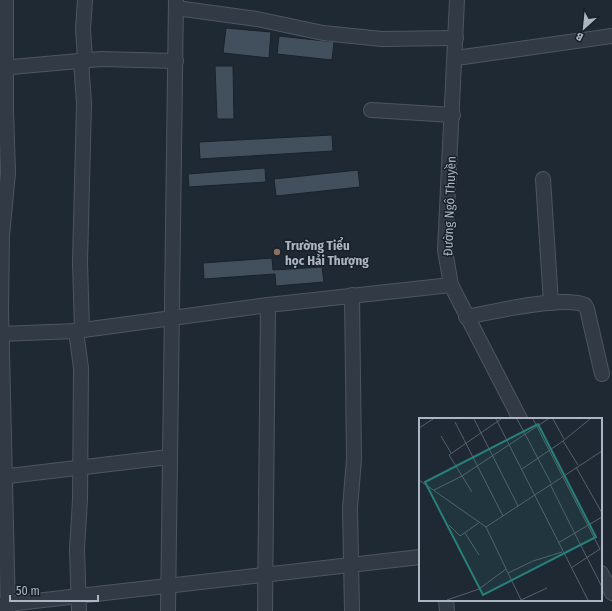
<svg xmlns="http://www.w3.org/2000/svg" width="612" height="611" viewBox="0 0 612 611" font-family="'Fira Sans Condensed',sans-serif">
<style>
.building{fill:#424f5c;stroke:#1a222b}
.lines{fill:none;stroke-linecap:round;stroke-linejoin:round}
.minor-casing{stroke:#4d5660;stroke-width:16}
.minor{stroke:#323b45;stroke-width:14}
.education-dot{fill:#8d6e63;stroke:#182029;stroke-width:1.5}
.labels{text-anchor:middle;stroke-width:3;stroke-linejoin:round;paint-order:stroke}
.street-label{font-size:13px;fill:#acb6c2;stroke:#182029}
.poi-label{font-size:13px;font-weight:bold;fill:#acb6c2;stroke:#182029;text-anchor:start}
.inset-road{fill:none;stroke:#57616d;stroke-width:1}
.view{fill:#27807b;fill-opacity:0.15;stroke:#27807b;stroke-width:2}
.inset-edge{fill:none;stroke:#acb6c2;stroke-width:2}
</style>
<rect width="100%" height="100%" fill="#1f2934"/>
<!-- building -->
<g class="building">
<polygon points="226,28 271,32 269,58 223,53"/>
<polygon points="279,36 334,42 332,60 277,54"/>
<polygon points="215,66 233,66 234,119 217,119"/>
<polygon points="332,135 333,151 200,159 199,142"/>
<polygon points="265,168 266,182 189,187 188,174"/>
<polygon points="358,170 360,187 276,196 274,179"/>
<polygon points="272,258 273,270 322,267 324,282 276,286 275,274 204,279 203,263"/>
</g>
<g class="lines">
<!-- minor casing -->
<g class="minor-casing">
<g id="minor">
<polyline points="6,0 6,109 8,173 2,236 1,310 8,611"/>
<polyline points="85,0 83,29 85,59"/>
<polyline points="457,0 445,250 451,285 520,419"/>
<polyline points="176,8 257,19 323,33 382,39 456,38"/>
<polyline points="456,58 612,36"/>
<polyline points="81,60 84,104 80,262 82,330"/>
<polyline points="0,68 101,59 176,61"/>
<polyline points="371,110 453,115"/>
<polyline points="543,179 551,303"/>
<path d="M466 317C491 312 564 295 585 305L587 309 602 374"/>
<polyline points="76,331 81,368 80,500 77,549 79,611"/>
<polyline points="0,334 76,331 268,305 451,285"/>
<polyline points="0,477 169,457"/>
<polyline points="601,573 612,593"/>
<polyline points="446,600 447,611"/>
<polyline points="0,605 420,557"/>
<polyline points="168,611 176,0"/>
<polyline points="265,611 268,305"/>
<polyline points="352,611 350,508 354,459 352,295"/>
</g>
</g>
<!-- minor -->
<use href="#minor" class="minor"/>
</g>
<!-- markers -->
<circle class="education-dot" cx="277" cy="252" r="4"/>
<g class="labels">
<!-- street labels -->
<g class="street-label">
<text transform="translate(449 206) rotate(-88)" y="5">Đường Ngô Thuyền</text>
</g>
<!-- poi labels -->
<g class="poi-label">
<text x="285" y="250">Trường Tiểu<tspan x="285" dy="15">học Hải Thượng</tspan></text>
</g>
</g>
<!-- overview -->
<g transform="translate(419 418)">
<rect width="183" height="183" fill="#1f2934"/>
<path class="inset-road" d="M55 1 99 88M77 1 169 182M98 1 132 65M114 1 181 131M134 1 145 21M36 4 84 98M0 10 14 1M22 18 32 35M144 23 159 47M157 49 183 95M103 51 144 23 171 1M0 62 67 109 102 182M131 66 156 116M15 72 43 58 129 1M53 74 30 37 82 1M30 107 41 118 61 104M67 109 183 33M46 115 60 137M156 116 183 169M139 125 183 99M152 150 181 131M89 155 114 143 143 134M28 182 60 171 87 151M102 182 128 170"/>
<path class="view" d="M119 6 177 119 64 177 6 64Z"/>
<rect width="183" height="183" class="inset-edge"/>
</g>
<!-- north arrow -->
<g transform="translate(584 28) rotate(207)" stroke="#182029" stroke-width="3" paint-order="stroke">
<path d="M0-3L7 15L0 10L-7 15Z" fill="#acb6c2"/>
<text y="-6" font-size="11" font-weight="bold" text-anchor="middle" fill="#acb6c2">B</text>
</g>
<!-- scale -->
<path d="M10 595v6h88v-6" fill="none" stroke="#acb6c2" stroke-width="2"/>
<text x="16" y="595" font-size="12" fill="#acb6c2" stroke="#182029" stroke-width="3" paint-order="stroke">50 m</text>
</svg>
